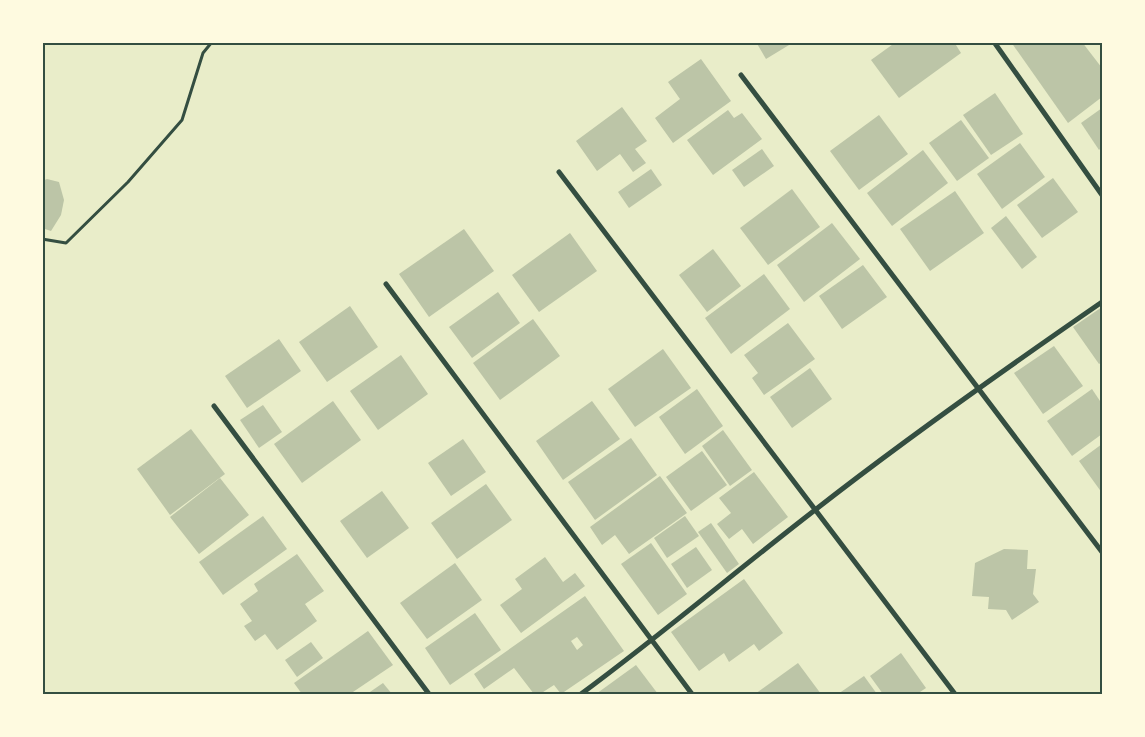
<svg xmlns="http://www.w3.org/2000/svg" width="1145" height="737" viewBox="0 0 1145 737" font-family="'Roboto Condensed',sans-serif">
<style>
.building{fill:#bcc5a7;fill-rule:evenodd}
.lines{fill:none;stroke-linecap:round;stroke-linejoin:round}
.path{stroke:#344e41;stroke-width:3}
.minor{stroke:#344e41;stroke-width:5}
.neatline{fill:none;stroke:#344e41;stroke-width:2}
</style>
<rect width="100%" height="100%" fill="#e9edc9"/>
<!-- building -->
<g class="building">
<polygon points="756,42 794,42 766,59"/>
<polygon points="896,42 954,42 961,53 899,98 871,60"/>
<polygon points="1011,42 1082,42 1102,68 1102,97 1068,123"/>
<polygon points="701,59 731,101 673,143 655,118 680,99 668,82"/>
<polygon points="995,93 1023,134 991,155 963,115"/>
<polygon points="622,107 647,141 635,149 646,163 633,172 620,154 597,171 576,141"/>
<polygon points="1102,108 1102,147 1099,150 1081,123"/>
<polygon points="728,110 734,118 742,113 762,139 713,175 687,140"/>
<polygon points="879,115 908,154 859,190 830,151"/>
<polygon points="961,120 989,158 957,181 929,143"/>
<polygon points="1020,143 1045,177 1002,209 977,174"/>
<polygon points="762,149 774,166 744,187 732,170"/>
<polygon points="923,150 948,183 892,226 867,193"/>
<polygon points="651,169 662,185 629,208 618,192"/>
<polygon points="1053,178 1078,212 1042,238 1017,205"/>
<polygon points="47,179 59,182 64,200 61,215 51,231 42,228 42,181"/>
<polygon points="792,189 820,227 768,265 740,228"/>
<polygon points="955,191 984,233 930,271 900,229"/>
<polygon points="1006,216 1037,257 1022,269 991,228"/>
<polygon points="832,223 860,259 804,302 777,265"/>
<polygon points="464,229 494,271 429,317 399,274"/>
<polygon points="570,233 597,271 539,312 512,275"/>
<polygon points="713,249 741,286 707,312 679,275"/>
<polygon points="863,265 887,297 842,329 819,296"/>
<polygon points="764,274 790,309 731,354 705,318"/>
<polygon points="498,292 520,323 472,358 449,327"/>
<polygon points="350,306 378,347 327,382 299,342"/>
<polygon points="1102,307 1102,362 1099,364 1073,327"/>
<polygon points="533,319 560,356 500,400 473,363"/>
<polygon points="788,323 815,359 764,395 752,378 758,373 744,355"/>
<polygon points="279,339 301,371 247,408 225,376"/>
<polygon points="1054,346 1083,386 1043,414 1014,373"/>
<polygon points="663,349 691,388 635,427 608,389"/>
<polygon points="401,355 428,394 378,430 350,391"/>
<polygon points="810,368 832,399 792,428 770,397"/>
<polygon points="697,389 723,426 685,454 659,417"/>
<polygon points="1092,389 1102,404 1102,434 1072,456 1047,421"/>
<polygon points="333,401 361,440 302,483 274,444"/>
<polygon points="592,401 620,439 563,480 536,441"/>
<polygon points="263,405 282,432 259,448 240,420"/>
<polygon points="191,429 225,474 170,515 137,469"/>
<polygon points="723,430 752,470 730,486 702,446"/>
<polygon points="631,438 657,475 595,520 568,482"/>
<polygon points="463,439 486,472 451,496 428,463"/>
<polygon points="1102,444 1102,493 1079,461"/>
<polygon points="702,451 727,485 691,511 666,477"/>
<polygon points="754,472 788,517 753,544 742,529 729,539 717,524 731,513 719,498"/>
<polygon points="660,476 687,513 629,554 615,535 602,545 590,527"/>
<polygon points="220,478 249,515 199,554 170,517"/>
<polygon points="486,484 512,520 457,559 431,523"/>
<polygon points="382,491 409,528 367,558 340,521"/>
<polygon points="263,516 287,549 223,595 199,562"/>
<polygon points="685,516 699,536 667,558 654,538"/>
<polygon points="711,523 739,564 727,573 698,532"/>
<polygon points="651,543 687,594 658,615 621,564"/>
<polygon points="696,547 712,570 687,588 671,564"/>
<polygon points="1004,549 1028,550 1027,569 1036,569 1033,594 1039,602 1012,620 1006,610 988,609 989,597 972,596 975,563"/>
<polygon points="297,554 324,591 305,604 317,621 277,650 265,634 255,641 244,626 252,621 240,604 258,591 254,584"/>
<polygon points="545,557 563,582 575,573 585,586 521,633 500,605 522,589 515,579"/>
<polygon points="455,563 482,600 427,639 400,603"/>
<polygon points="744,579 783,633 759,651 754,644 729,662 724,653 699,671 671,632"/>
<path d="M585 596 624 651 561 694 554 685 540 694H534L514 668 484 689 474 674ZM577 637 583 645 577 650 571 641Z"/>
<polygon points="475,613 501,650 450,685 425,648"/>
<polygon points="368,631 393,665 350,694 302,694 294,683"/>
<polygon points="311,642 323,658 297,677 285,660"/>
<polygon points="901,653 926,688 917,694 883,694 870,676"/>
<polygon points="798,663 821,694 755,694"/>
<polygon points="636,665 658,694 596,694"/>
<polygon points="864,676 877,694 838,694"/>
<polygon points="383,683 392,694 367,694"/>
</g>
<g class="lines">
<!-- path -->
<polyline class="path" points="42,239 66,243 128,182 182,120 203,53 212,42"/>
<!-- minor -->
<g class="minor">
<polyline points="994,42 1102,195"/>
<polyline points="741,75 1102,552"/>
<polyline points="559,172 955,694"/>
<polyline points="386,284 692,694"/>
<polyline points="214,406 429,694"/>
<path d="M581 694C661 635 736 571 815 510 908 437 1005 369 1102 302"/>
</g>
</g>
<!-- border -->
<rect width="1145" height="737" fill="none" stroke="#fefae0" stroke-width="88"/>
<rect x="44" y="44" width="1057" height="649" class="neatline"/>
</svg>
